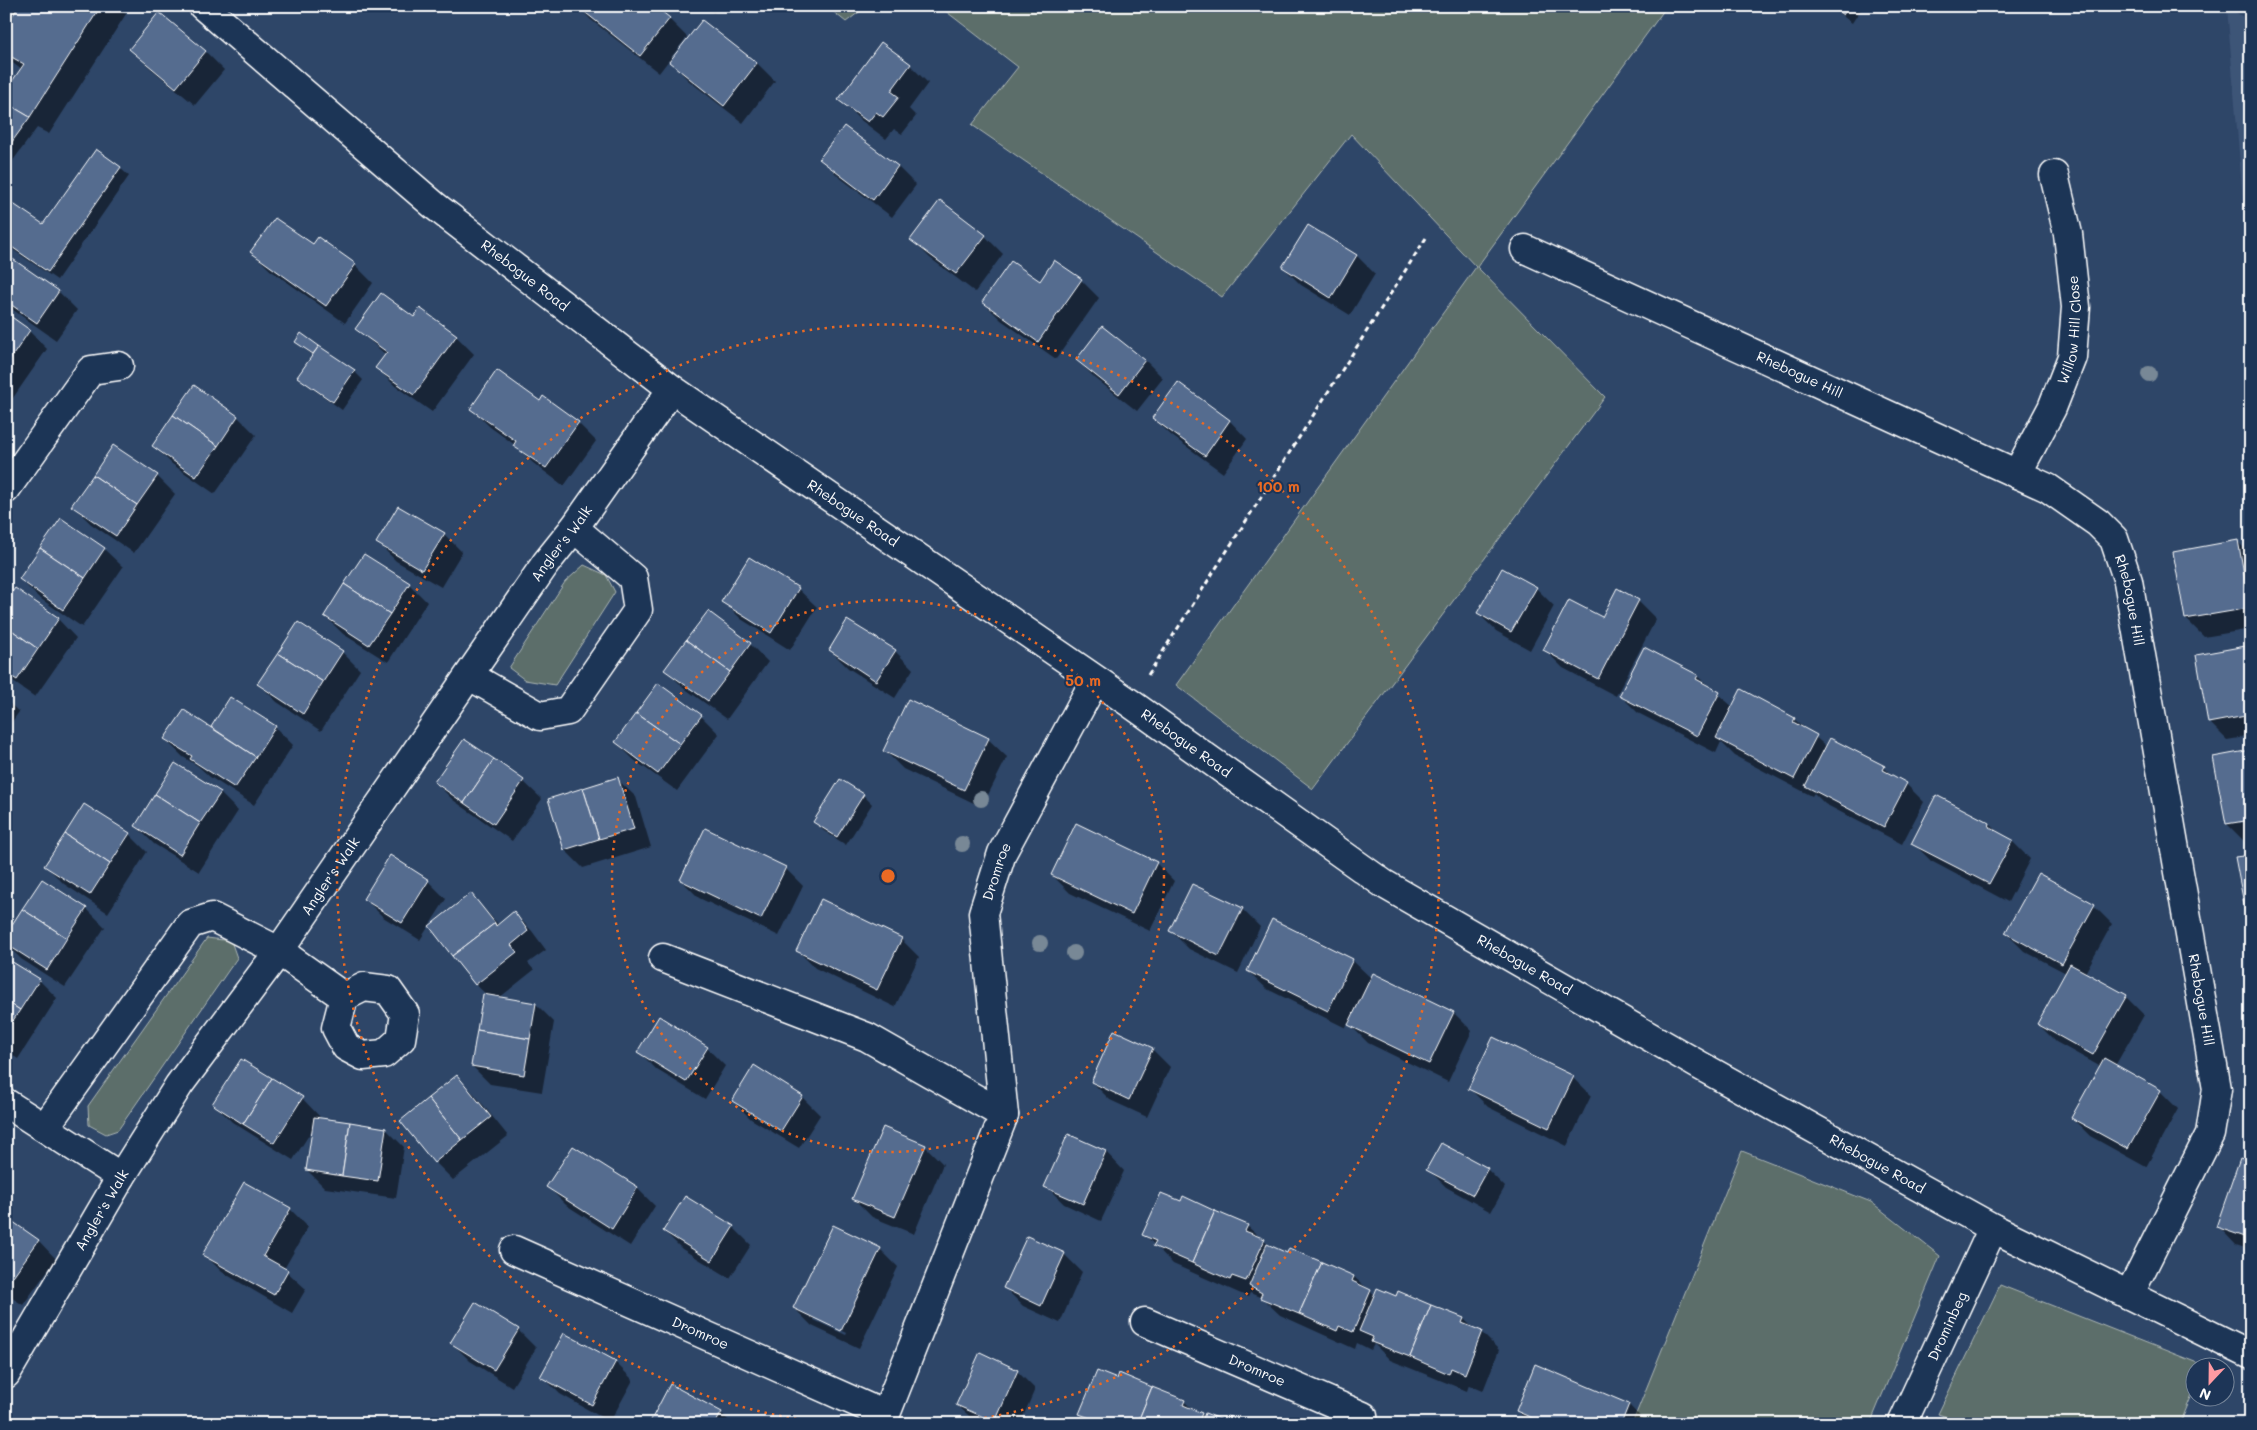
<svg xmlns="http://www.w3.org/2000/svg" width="2257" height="1430" viewBox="0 0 2257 1430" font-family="Mali,sans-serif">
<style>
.built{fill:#3e5477}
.green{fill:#5b6e6a;stroke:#adb6b4}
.shadow{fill:#0007;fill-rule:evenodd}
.building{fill:#556c8f;stroke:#fff}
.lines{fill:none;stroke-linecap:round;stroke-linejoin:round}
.minor-casing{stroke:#fff;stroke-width:31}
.path{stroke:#fff;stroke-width:3;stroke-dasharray:5 4;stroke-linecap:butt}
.minor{stroke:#1d3557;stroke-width:28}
.tree{fill:#788896}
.ring{fill:none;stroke:#ea6a24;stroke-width:2.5;stroke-dasharray:2.5 5}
.labels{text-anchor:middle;stroke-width:4;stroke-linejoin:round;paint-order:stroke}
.street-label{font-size:14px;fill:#fff;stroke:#1d3557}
.centre{fill:#ea6a24;stroke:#1d3557;stroke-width:2.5}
.ring-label{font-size:15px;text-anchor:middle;font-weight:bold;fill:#ea6a24;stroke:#1d3557;stroke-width:4;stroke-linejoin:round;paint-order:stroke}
</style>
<rect width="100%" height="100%" fill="#2e4668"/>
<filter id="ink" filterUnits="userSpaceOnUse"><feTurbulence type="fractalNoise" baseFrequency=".02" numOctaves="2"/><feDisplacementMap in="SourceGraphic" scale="10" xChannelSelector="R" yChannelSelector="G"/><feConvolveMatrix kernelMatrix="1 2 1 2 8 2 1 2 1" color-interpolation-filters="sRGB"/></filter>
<g filter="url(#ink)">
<!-- built -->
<polygon class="built" points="2227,7 2251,22 2251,297 2246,238"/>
<!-- green -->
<g class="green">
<polygon points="826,6 867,6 846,22"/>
<polygon points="939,6 1667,6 1477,267 1605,397 1313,789 1176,685 1476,267 1351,134 1222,297 972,125 1018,67"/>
<polygon points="584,565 606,575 615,592 555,685 525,680 509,668 565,582"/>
<polygon points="207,938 231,941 237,958 118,1130 106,1134 89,1125 88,1106"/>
<polygon points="1742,1151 1871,1202 1940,1256 1870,1424 1632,1424"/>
<polygon points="2000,1285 2205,1366 2194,1368 2194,1390 2180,1424 1968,1424 1938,1414"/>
</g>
<!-- shadow -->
<g class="shadow">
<polygon points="6,6 118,6 126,14 49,134 37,128 6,170 6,118 12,110 6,105 6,92 22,70 6,58"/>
<polygon points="563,6 574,6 570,12"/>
<polygon points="578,6 669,19 687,37 670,59 672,60 757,63 775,81 743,123 688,80 669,60 659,73 590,19"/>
<polygon points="702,6 717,6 714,13"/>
<polygon points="1829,6 1863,6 1852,23"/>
<polygon points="159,14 206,52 224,70 195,105 149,67 131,49"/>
<polygon points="910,65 928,83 909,109 916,116 902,134 894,129 886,139 858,118 840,100"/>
<polygon points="844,128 898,167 916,185 892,217 839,177 821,159"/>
<polygon points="120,168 129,176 57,280 6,245 6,200 44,226"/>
<polygon points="940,202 985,236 1003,254 975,292 930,258 912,240"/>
<polygon points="1308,226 1357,256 1375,274 1350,315 1301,285 1283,267"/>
<polygon points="313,246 355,265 373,283 345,323 270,270 252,252"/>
<polygon points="7,256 59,292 77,310 56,340 6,305"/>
<polygon points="1081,280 1099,298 1056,359 1001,320 983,302 1040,283"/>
<polygon points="6,315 29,331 47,349 6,408"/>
<polygon points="414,318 456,336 474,354 432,412 395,386 377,368 386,355 357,329"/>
<polygon points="302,335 354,371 363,380 342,410 308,385 299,377 313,356 297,342"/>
<polygon points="1077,360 1145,360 1163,378 1137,411 1095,378"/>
<polygon points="541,403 578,423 596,441 564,486 533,463 515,445 490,427 472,409"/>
<polygon points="238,417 256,435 215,494 172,464 154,446"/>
<polygon points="1153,418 1229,420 1247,439 1223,473 1172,436"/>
<polygon points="157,476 175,494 134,553 91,524 73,506"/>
<polygon points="61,520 104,549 123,567 82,627 38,597 20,579"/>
<polygon points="444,534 462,552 441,587 396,561 378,543"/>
<polygon points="2237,541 2251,555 2251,629 2204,637 2186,619 2174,553"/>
<polygon points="750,558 798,589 817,607 790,650 741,619 723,601"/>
<polygon points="409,584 427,602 388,662 343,634 325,616"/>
<polygon points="1536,588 1554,606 1530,650 1496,631 1478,613"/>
<polygon points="15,590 58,619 76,638 35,697 6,677 6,602"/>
<polygon points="1638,601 1656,619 1616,696 1563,668 1545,650"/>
<polygon points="750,644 768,662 727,719 684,688 666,670"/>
<polygon points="2251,646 2251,736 2227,740 2209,722"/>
<polygon points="830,650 895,651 913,669 895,698 848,668"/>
<polygon points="342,652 360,670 321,731 277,702 259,684"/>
<polygon points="1697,676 1733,707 1794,719 1827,747 1884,767 1894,778 1906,784 1924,802 1902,844 1825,804 1814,793 1812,796 1735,756 1721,742 1716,753 1638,713 1620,695"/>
<polygon points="230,699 275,727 293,745 254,805 210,777 198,766 183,757 165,739 211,729"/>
<polygon points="6,700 19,712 6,730"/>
<polygon points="909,701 988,739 1007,757 982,807 903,769 885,751"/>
<polygon points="701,716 719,734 677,791 634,760 616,742"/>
<polygon points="465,740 523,781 542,799 512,841 453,800 435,782"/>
<polygon points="617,779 636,797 651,847 583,868 565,850"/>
<polygon points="220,793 238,811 199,872 154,844 136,826"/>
<polygon points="863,795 872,804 846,845 824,831 815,822"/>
<polygon points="1937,797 1990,824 2000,834 2012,841 2030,859 2008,902 1931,861 1913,843"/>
<polygon points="2239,821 2239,823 2251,821 2251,841 2245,842 2227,824"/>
<polygon points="129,834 147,852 108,913 64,884 46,866"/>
<polygon points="1156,863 1174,881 1150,931 1070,893 1052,875"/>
<polygon points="785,868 803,886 779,936 699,898 681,880"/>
<polygon points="42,881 87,909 105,927 65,987 21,959 6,944 6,936"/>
<polygon points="428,881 446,899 420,940 383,917 365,899"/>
<polygon points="471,895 499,925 514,913 532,931 546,950 528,963 534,970 499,998 536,1004 554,1022 542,1092 490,1084 472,1066 488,996 475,984"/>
<polygon points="2094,906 2112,924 2085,973 2126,997 2144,1015 2115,1066 2160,1091 2178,1109 2146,1167 2090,1136 2072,1118 2101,1067 2056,1042 2038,1024 2066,973 2024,951 2006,933"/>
<polygon points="1242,909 1260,927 1238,973 1189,949 1171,931"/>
<polygon points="901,939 919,957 895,1007 815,968 797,950"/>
<polygon points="6,959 39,980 57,998 18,1059 6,1051"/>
<polygon points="1352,960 1372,979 1374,975 1454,1013 1472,1031 1448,1082 1368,1043 1348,1023 1346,1028 1267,989 1248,971"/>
<polygon points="1494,1039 1573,1078 1591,1096 1567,1146 1488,1107 1470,1089"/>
<polygon points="707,1048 725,1066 705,1099 657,1070 639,1052"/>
<polygon points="1152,1049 1170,1067 1147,1117 1110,1100 1092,1082"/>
<polygon points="242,1060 302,1098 320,1117 319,1119 386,1129 404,1147 396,1198 325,1188 307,1170 314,1127 293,1160 232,1122 214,1104"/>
<polygon points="457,1077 475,1095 508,1136 453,1180 435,1162"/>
<polygon points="802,1097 820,1115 799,1148 751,1119 733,1101"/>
<polygon points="1069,1136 1106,1152 1124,1171 1101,1221 1064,1204 1046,1186"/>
<polygon points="925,1146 943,1164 914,1234 872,1217 854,1199"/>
<polygon points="573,1147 637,1188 655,1206 630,1246 566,1205 548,1187"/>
<polygon points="2251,1163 2251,1250 2236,1245 2218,1226"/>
<polygon points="1428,1169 1487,1169 1505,1187 1491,1212 1446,1187"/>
<polygon points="1184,1198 1247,1226 1271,1247 1354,1277 1375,1295 1397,1298 1399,1293 1464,1319 1474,1329 1481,1332 1499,1350 1483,1391 1469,1385 1467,1391 1390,1360 1374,1344 1371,1350 1357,1343 1355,1349 1280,1315 1262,1298 1250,1293 1248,1297 1173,1264 1144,1234 1181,1203"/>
<polygon points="290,1209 308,1227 284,1269 306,1289 292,1313 222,1272 204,1254"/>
<polygon points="6,1218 38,1240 56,1259 23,1305 6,1294"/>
<polygon points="733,1227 751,1245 730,1278 682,1249 664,1231"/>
<path d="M880 1249 898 1267 859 1348 812 1326 794 1308ZM814 1317 847 1333 846 1335 814 1320Z"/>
<polygon points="1064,1254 1082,1272 1060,1323 1023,1306 1005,1288"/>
<polygon points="518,1330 536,1348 512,1387 470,1361 452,1343"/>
<polygon points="615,1362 633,1380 610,1422 560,1394 542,1376"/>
<polygon points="1536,1366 1629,1405 1647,1424 1530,1424 1517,1411"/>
<polygon points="1017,1371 1035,1389 1020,1424 978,1424 957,1405"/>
<polygon points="1117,1380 1184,1401 1194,1411 1205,1417 1226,1423 1244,1424 1091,1424 1081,1413"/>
<polygon points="721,1413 732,1424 650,1424"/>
</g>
<!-- building -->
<g class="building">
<polygon points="19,6 101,6 30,117 6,103 6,90 24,64 6,54 6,25"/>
<polygon points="577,6 655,6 670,18 640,56"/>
<polygon points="1831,6 1849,6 1843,15"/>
<polygon points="159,12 206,51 176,88 129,49"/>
<polygon points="702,20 757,63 724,106 669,62"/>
<polygon points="881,42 911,64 891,91 899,97 883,117 876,112 868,122 838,100"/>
<polygon points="13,107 30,117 6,150 6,116"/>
<polygon points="844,126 898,166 873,200 819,159"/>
<polygon points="96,149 121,167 48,272 6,243 6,199 43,224"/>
<polygon points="940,200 986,235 956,274 910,240"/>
<polygon points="275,218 313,244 318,237 356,264 326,306 250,252"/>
<polygon points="1308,225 1357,255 1331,298 1282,267"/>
<polygon points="7,255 59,291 37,323 6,301"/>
<polygon points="1054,260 1082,279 1038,342 982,302 1011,261 1040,281"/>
<polygon points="381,293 414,317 420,308 457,335 414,395 375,368 387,352 355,329"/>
<polygon points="6,313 30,330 9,361 6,360"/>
<polygon points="1102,326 1145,360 1119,394 1076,360"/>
<polygon points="301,333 319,346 313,354 295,342"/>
<polygon points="319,346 355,370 333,402 297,377"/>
<polygon points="497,370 540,401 543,396 579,422 546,468 513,446 516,441 470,409"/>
<polygon points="1178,382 1230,420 1205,456 1152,418"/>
<polygon points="194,385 238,416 218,446 173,415"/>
<polygon points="173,415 218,446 196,477 152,446"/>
<polygon points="113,445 158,475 137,505 93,475"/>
<polygon points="93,475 137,505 116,536 71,506"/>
<polygon points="398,506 445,533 422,570 376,543"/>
<polygon points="61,518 105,548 85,578 40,548"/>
<polygon points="2238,540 2250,608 2185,619 2173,552"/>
<polygon points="40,548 85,578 63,610 19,579"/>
<polygon points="364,554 410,583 390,614 344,584"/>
<polygon points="749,557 799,588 771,633 721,602"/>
<polygon points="1502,568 1537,587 1511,632 1477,613"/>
<polygon points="344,584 390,614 369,645 324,616"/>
<polygon points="15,588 59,618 38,649 6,626 6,600"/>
<polygon points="1617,588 1639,600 1598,679 1543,650 1569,600 1602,617"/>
<polygon points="708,611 751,643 730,672 686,640"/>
<polygon points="847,620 896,650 876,681 829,650"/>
<polygon points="298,622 343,651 323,682 278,653"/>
<polygon points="6,626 38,649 17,680 6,673"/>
<polygon points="686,640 730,672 708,701 664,670"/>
<polygon points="2251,645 2251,715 2208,723 2196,655"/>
<polygon points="1644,647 1698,675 1696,679 1720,692 1697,736 1619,696"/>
<polygon points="278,653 323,682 303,714 257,684"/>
<polygon points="658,683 702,715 680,744 636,713"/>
<polygon points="1741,689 1795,718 1793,722 1817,735 1794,779 1716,738"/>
<polygon points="230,697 276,726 256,757 211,727"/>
<polygon points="908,699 989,738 964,790 883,751"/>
<polygon points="184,710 256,757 235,788 190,759 192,756 164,739"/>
<polygon points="636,713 680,744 658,774 615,742"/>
<polygon points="1830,738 1885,766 1883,770 1907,783 1884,827 1805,786"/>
<polygon points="464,739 494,759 464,803 434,782"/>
<polygon points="2251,750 2251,820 2226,824 2213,757"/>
<polygon points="494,759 524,780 494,824 464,803"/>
<polygon points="175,763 221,792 200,823 155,794"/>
<polygon points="618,777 634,829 599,839 583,788"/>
<polygon points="840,779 864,794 837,837 813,822"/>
<polygon points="583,788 599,839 564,850 548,799"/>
<polygon points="155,794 200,823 180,855 135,826"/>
<polygon points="1936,795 1990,823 1989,827 2013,840 1989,884 1911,844"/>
<polygon points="84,804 130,833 110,864 65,834"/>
<polygon points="1076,823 1157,862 1132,914 1051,875"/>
<polygon points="705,828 786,867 761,919 680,880"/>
<polygon points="65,834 110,864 90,895 44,866"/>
<polygon points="390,855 429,880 402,923 363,899"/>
<polygon points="2251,855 2251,925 2248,925 2235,857"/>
<polygon points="2038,873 2095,904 2062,964 2005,933"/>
<polygon points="42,879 87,908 67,938 22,909"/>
<polygon points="1192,884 1243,908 1219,956 1169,931"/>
<polygon points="471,893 495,923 452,956 429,926"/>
<polygon points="821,899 902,938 877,990 796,951"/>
<polygon points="22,909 67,938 47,970 6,944 6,934"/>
<polygon points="514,911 528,931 511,945 517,952 475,985 452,956 495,923 496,926"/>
<polygon points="1272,919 1353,959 1328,1011 1247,971"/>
<polygon points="6,958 40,979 20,1010 6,1001"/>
<polygon points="2070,964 2127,995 2093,1055 2037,1024"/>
<polygon points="1373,973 1454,1012 1429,1064 1348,1025"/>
<polygon points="483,994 536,1003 530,1039 477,1030"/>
<polygon points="6,1001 20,1010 6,1031"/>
<polygon points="659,1016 708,1047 686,1082 637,1052"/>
<polygon points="477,1030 530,1039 524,1075 471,1066"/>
<polygon points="1114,1030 1153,1048 1129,1100 1091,1082"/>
<polygon points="1493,1037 1574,1076 1549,1128 1468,1089"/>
<polygon points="2104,1058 2161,1090 2128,1149 2071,1118"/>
<polygon points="241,1059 272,1078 243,1124 212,1104"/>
<polygon points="754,1065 803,1096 781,1131 732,1101"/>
<polygon points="457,1075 491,1117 462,1140 428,1098"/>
<polygon points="272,1078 303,1097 274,1143 243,1124"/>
<polygon points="428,1098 462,1140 434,1163 400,1121"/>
<polygon points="314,1117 350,1122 342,1176 306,1170"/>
<polygon points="350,1122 386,1128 378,1181 342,1176"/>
<polygon points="883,1127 926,1145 895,1217 852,1199"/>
<polygon points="1068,1134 1106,1151 1083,1204 1044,1187"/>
<polygon points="1441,1143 1488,1168 1473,1195 1426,1170"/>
<polygon points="573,1146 638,1187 612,1229 546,1187"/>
<polygon points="2240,1158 2251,1162 2251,1239 2216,1227"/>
<polygon points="244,1182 291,1208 263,1256 288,1270 274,1295 202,1255"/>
<polygon points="1161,1193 1181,1201 1183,1196 1215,1211 1192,1263 1153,1246 1156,1241 1142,1235"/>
<polygon points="685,1196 734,1226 712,1261 663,1231"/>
<polygon points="1215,1211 1248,1225 1245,1231 1265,1239 1246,1281 1232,1276 1230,1280 1192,1263"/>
<polygon points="6,1217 39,1240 6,1286"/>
<polygon points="833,1225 881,1248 841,1331 793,1308"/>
<polygon points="1027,1236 1065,1253 1041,1306 1003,1288"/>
<polygon points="1267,1244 1287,1253 1289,1248 1322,1262 1299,1314 1260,1298 1262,1293 1249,1286"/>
<polygon points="1322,1262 1354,1276 1352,1281 1371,1290 1353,1332 1339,1326 1337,1331 1299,1314"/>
<polygon points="1377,1288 1396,1296 1398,1291 1431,1305 1410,1357 1371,1342 1373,1337 1359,1331"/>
<polygon points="475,1302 519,1329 494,1370 450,1343"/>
<polygon points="1431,1305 1464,1318 1462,1323 1482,1331 1465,1374 1451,1368 1449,1374 1410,1357"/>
<polygon points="564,1333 616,1361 592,1405 540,1377"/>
<polygon points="980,1352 1018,1370 995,1422 956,1405"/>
<polygon points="1535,1364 1629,1404 1621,1424 1546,1424 1516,1411"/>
<polygon points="1097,1371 1117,1379 1119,1373 1152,1387 1137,1424 1092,1424 1093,1419 1079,1414"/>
<polygon points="670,1384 722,1412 715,1424 649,1424"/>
<polygon points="1152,1387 1185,1400 1183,1405 1202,1413 1198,1424 1137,1424"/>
<polygon points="1205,1413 1225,1421 1227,1416 1248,1424 1201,1424"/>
<polygon points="91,1417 128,1424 90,1424"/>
</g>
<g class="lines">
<!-- minor casing -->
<g class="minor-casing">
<g id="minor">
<path id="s1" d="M203 6 435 206 672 389 1130 703 1384 884 1699 1065 1993 1228 2251 1355"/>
<path id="s2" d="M1525 249 2048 488 2098 523 2114 539 2128 581 2217 1089 2210 1134 2129 1295"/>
<path id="s3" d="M2017 474 2052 408 2072 357 2076 307 2068 234 2054 175"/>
<polyline points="6,489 91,370 119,366"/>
<polyline points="470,676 540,716 568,711 638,610 633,578 574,528"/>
<polyline points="663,958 867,1037 1004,1115"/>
<polyline points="6,1103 121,1177"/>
<polyline points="45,1127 190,924 212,917 279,951 344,997 364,987 388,990 405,1014 401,1039 384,1054 363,1056 346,1047 336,1028 344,997"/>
<path id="s4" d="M514 1250 885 1415"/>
<path id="s5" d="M1145 1322 1363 1416 1364 1424"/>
<path id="s6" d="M6 1374 121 1177 179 1085 279 951 546 563 574 528 672 389"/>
<path id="s7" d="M882 1424 1004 1115 983 913 1002 853 1095 680"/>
<path id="s8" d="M1902 1424 1993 1228"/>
</g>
</g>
<!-- path -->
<polyline class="path" points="1148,675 1426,238"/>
<!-- minor -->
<use href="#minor" class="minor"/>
</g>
<!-- trees -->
<g class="tree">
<circle cx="2149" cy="374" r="8"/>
<circle cx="981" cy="799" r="8"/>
<circle cx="962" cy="844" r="8"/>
<circle cx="1040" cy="943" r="8"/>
<circle cx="1074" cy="953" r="8"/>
</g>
</g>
<!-- distance rings -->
<g class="ring">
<circle cx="888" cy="876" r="276"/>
<path d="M826 1423A551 551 0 1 1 950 1423"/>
</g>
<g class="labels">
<!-- street labels -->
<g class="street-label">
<text dy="5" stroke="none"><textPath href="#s1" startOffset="420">Rhebogue Road</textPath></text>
<text dy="5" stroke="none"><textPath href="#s3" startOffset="156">Willow Hill Close</textPath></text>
<text dy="5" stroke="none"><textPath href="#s2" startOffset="302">Rhebogue Hill</textPath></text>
<text dy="5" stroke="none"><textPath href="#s1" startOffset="825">Rhebogue Road</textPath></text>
<text dy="5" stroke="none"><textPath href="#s6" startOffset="1000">Angler's Walk</textPath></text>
<text dy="5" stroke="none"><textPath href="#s2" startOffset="722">Rhebogue Hill</textPath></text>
<text dy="5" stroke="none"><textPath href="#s1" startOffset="1230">Rhebogue Road</textPath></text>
<text dy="5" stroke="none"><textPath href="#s7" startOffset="579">Dromroe</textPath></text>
<text dy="5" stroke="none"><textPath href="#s6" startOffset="595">Angler's Walk</textPath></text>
<text dy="5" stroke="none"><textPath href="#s1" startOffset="1635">Rhebogue Road</textPath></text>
<text dy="5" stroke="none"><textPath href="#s2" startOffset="1128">Rhebogue Hill</textPath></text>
<text dy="5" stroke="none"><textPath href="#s1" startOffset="2040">Rhebogue Road</textPath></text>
<text dy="5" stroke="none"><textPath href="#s6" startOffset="190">Angler's Walk</textPath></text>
<text dy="5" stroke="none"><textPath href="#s8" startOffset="108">Drominbeg</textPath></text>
<text dy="5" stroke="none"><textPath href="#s4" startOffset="204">Dromroe</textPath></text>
<text dy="5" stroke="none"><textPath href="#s5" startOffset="122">Dromroe</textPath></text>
</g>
</g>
<circle cx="888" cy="876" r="8" class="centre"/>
<g class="ring-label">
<text x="1278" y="492">100 m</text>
<text x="1083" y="686">50 m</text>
</g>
<!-- margin -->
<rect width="2257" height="1430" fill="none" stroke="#1d3557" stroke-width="25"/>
<rect x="12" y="12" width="2232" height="1405" fill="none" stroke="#fff" stroke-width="2" filter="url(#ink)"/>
<!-- north arrow -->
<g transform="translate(2210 1382) rotate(202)"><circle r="24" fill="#1d3557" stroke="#77869a"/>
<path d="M0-4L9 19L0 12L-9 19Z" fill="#ff9aa2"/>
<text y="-8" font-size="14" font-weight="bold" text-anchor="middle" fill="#ffffff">N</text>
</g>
</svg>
